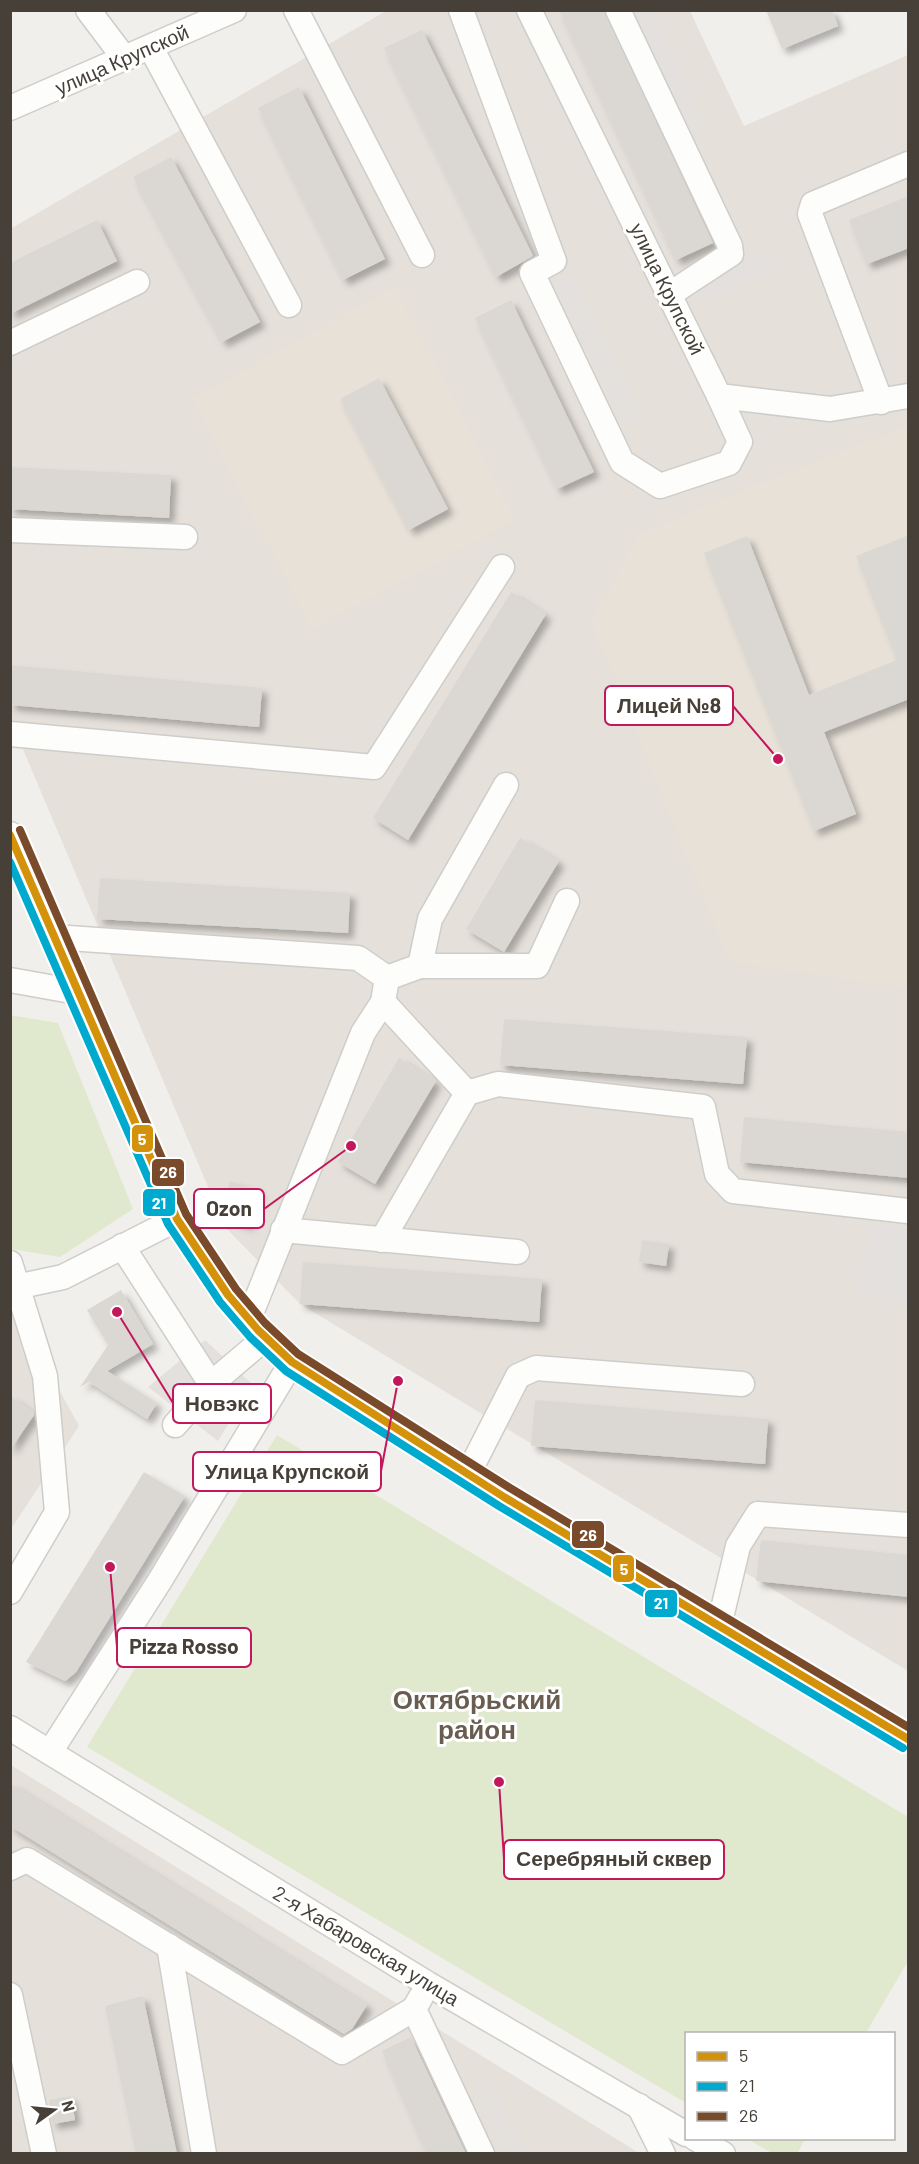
<svg xmlns="http://www.w3.org/2000/svg" width="919" height="2164" viewBox="0 0 919 2164" font-family="Barlow,sans-serif">
<style>
.residential{fill:#e5e0da}
.education{fill:#e7e1d8}
.green{fill:#e0e9ce}
.parking{fill:#e3e0dd}
.building{fill:#dbd8d4;filter:url(#shadow)}
.lines{fill:none;stroke-linecap:round;stroke-linejoin:round}
.minor-casing{stroke:#cfcdca;stroke-width:27}
.minor{stroke:#fdfdfc;stroke-width:24}
.bus-1-casing{stroke:#fff;stroke-width:12}
.bus-2-casing{stroke:#fff;stroke-width:12}
.bus-3-casing{stroke:#fff;stroke-width:12}
.bus-1{stroke:#d4920b;stroke-width:8}
.bus-2{stroke:#00a9ce;stroke-width:8}
.bus-3{stroke:#7a4b2a;stroke-width:8}
.labels{text-anchor:middle;stroke-width:6;stroke-linejoin:round;paint-order:stroke}
.street-label{font-size:20px;fill:#474039;stroke:#fff}
.district-label{font-size:26px;font-weight:bold;fill:#695d51;stroke:#fff}
.leader{fill:none;stroke:#c2185b;stroke-width:2}
.callout-dot{fill:#c2185b;stroke:#fff;stroke-width:2}
.callout{fill:#fff;stroke:#c2185b;stroke-width:2}
.callout-label{font-size:21px;text-anchor:middle;font-weight:bold;fill:#474039}
.line-badge{stroke:#fff;stroke-width:2}
.badge-label{font-size:16px;text-anchor:middle;font-weight:bold;fill:#fff}
</style>
<defs>
<filter id="shadow"><feDropShadow dx="5.5" dy="5.5" stdDeviation="3" flood-color="#0004"/></filter>
</defs>
<rect width="100%" height="100%" fill="#f1efec"/>
<!-- residential -->
<g class="residential">
<polygon points="386,11 690,11 744,126 908,55 908,1671 300,1304 225,1227 11,721 10,229"/>
<polygon points="10,1300 79,1426 11,1529 10,1529"/>
<polygon points="11,1765 639,2153 11,2153"/>
</g>
<!-- education -->
<g class="education">
<polygon points="395,287 515,520 312,629 193,399"/>
<polygon points="908,426 908,988 730,962 592,622 638,536 749,488"/>
</g>
<!-- green -->
<g class="green">
<polygon points="10,1015 58,1023 133,1209 60,1257 11,1249"/>
<polygon points="277,1435 908,1817 908,1961 866,2033 686,2034 686,2103 87,1747"/>
<polygon points="747,2139 805,2139 797,2154 772,2153"/>
</g>
<!-- parking -->
<g class="parking">
<polygon points="631,11 653,11 706,127 689,135"/>
<polygon points="763,253 771,271 705,303 696,285"/>
<polygon points="572,276 641,416 623,424 554,284"/>
<polygon points="869,1223 908,1229 908,1301 859,1294"/>
<polygon points="205,1340 252,1384 218,1441 148,1387"/>
<polygon points="487,2078 524,2153 506,2153 472,2085"/>
</g>
<!-- building -->
<g class="building">
<polygon points="559,10 604,10 713,243 676,260"/>
<polygon points="766,10 832,10 838,26 782,49"/>
<polygon points="422,30 533,256 496,277 384,48"/>
<polygon points="299,87 385,259 343,280 258,108"/>
<polygon points="171,157 260,322 222,342 133,177"/>
<polygon points="909,196 909,248 867,264 849,220"/>
<polygon points="97,220 117,261 10,314 10,263"/>
<polygon points="511,300 594,472 557,489 475,318"/>
<polygon points="379,378 448,509 409,530 340,399"/>
<polygon points="10,467 171,475 169,518 10,509"/>
<polygon points="909,535 909,699 824,732 856,814 814,831 704,553 747,536 809,695 897,660 856,556"/>
<polygon points="511,592 546,614 408,840 373,818"/>
<polygon points="10,665 262,688 259,727 10,705"/>
<polygon points="520,838 559,861 504,952 466,929"/>
<polygon points="100,878 350,893 348,933 97,919"/>
<polygon points="504,1019 747,1037 743,1084 500,1065"/>
<polygon points="399,1058 436,1081 375,1184 338,1162"/>
<polygon points="744,1117 909,1132 909,1178 740,1162"/>
<polygon points="230,1181 259,1190 248,1225 233,1220 223,1204"/>
<polygon points="642,1240 669,1244 666,1266 639,1262"/>
<polygon points="303,1262 542,1279 539,1322 300,1304"/>
<polygon points="121,1290 153,1344 107,1371 157,1403 147,1419 89,1382 80,1387 108,1345 87,1310"/>
<polygon points="10,1396 34,1412 34,1415 10,1450"/>
<polygon points="535,1400 768,1419 765,1464 531,1446"/>
<polygon points="144,1472 185,1496 76,1672 65,1681 26,1662"/>
<polygon points="761,1540 909,1555 909,1597 756,1581"/>
<polygon points="10,1783 367,2005 352,2029 344,2034 10,1826"/>
<polygon points="143,1996 177,2154 136,2154 105,2006"/>
<polygon points="411,2037 466,2154 427,2154 382,2051"/>
<polygon points="71,2096 75,2120 52,2124 49,2100"/>
</g>
<g class="lines">
<!-- minor casing -->
<g class="minor-casing">
<g id="minor">
<polyline points="88,10 125,59"/>
<polyline points="296,10 422,255"/>
<polyline points="461,10 554,261 532,273 622,462 660,486 729,463 740,442 719,396"/>
<polyline points="529,10 719,396 830,409 908,396"/>
<polyline points="618,10 730,246 731,254 670,294"/>
<polyline points="151,48 289,305"/>
<polyline points="10,108 234,10"/>
<polyline points="10,343 137,282"/>
<polyline points="881,402 810,214 813,204 908,164"/>
<polyline points="10,530 185,537"/>
<polyline points="10,734 374,767 502,567"/>
<path d="M10 834 177 1219C209 1273 243 1321 292 1362L504 1497 908 1739"/>
<polyline points="54,937 358,958 387,978 383,1002 363,1033 248,1321"/>
<polyline points="420,966 430,919 506,785"/>
<polyline points="387,978 420,966 537,966 567,901"/>
<polyline points="10,980 77,992"/>
<polyline points="467,1093 498,1084 703,1107 717,1174 733,1191 908,1211"/>
<polyline points="283,1230 517,1252"/>
<polyline points="382,1240 467,1093 383,1002"/>
<polyline points="122,1246 211,1384"/>
<polyline points="10,1263 45,1376 57,1512 10,1592"/>
<polyline points="10,1285 16,1287 63,1277 177,1219"/>
<polyline points="175,1425 211,1384 264,1339"/>
<polyline points="468,1474 518,1376 536,1368 742,1384"/>
<polyline points="719,1626 738,1546 758,1514 908,1525"/>
<polyline points="10,1728 428,1984 686,2134"/>
<polyline points="50,1752 159,1582 292,1362"/>
<polyline points="10,1868 27,1860 342,2052 414,2009"/>
<polyline points="169,1946 204,2154"/>
<polyline points="10,1995 44,2154"/>
<polyline points="421,1997 414,2009 482,2154"/>
<polyline points="639,2106 663,2154"/>
<polyline points="695,2138 723,2154"/>
</g>
</g>
<!-- minor -->
<use href="#minor" class="minor"/>
<!-- bus-1 casing -->
<g class="bus-1-casing">
<polyline id="bus-1" points="10,835 177,1219 228,1295 258,1330 292,1362 504,1497 908,1739"/>
</g>
<!-- bus-2 casing -->
<g class="bus-2-casing">
<polyline id="bus-2" points="10,862 168,1224 220,1302 250,1337 286,1371 499,1506 903,1748"/>
</g>
<!-- bus-3 casing -->
<g class="bus-3-casing">
<polyline id="bus-3" points="20,830 186,1214 236,1289 265,1323 298,1354 510,1488 908,1727"/>
</g>
<!-- bus-1 -->
<use href="#bus-1" class="bus-1"/>
<!-- bus-2 -->
<use href="#bus-2" class="bus-2"/>
<!-- bus-3 -->
<use href="#bus-3" class="bus-3"/>
</g>
<g class="labels">
<!-- street labels -->
<g class="street-label">
<text transform="translate(122 60) rotate(-24)" y="7">улица Крупской</text>
<text transform="translate(667 289) rotate(64)" y="7">улица Крупской</text>
<text transform="translate(366 1946) rotate(31)" y="7">2-я Хабаровская улица</text>
</g>
<!-- district labels -->
<g class="district-label">
<text x="477" y="1709">Октябрьский<tspan x="477" dy="30">район</tspan></text>
</g>
</g>
<!-- callouts -->
<path class="leader" d="M778 759L733 706M351 1146L264 1209M117 1312L173 1403M398 1381L381 1471M110 1567L117 1647M499 1782L504 1859"/>
<g class="callout-dot">
<circle cx="778" cy="759" r="6"/>
<circle cx="351" cy="1146" r="6"/>
<circle cx="117" cy="1312" r="6"/>
<circle cx="398" cy="1381" r="6"/>
<circle cx="110" cy="1567" r="6"/>
<circle cx="499" cy="1782" r="6"/>
</g>
<g class="callout">
<rect x="605" y="686" width="128" height="39" rx="6"/>
<rect x="194" y="1189" width="70" height="39" rx="6"/>
<rect x="173" y="1384" width="98" height="39" rx="6"/>
<rect x="193" y="1452" width="188" height="39" rx="6"/>
<rect x="117" y="1628" width="134" height="39" rx="6"/>
<rect x="504" y="1840" width="220" height="39" rx="6"/>
</g>
<g class="callout-label">
<text x="669" y="713">Лицей №8</text>
<text x="229" y="1216">Ozon</text>
<text x="222" y="1411">Новэкс</text>
<text x="287" y="1479">Улица Крупской</text>
<text x="184" y="1654">Pizza Rosso</text>
<text x="614" y="1866">Серебряный сквер</text>
</g>
<g class="line-badge">
<rect x="131" y="1124" width="23" height="29" rx="6" fill="#d4920b"/>
<rect x="151" y="1158" width="34" height="29" rx="6" fill="#7a4b2a"/>
<rect x="142" y="1188" width="34" height="29" rx="6" fill="#00a9ce"/>
<rect x="571" y="1520" width="34" height="29" rx="6" fill="#7a4b2a"/>
<rect x="612" y="1554" width="23" height="29" rx="6" fill="#d4920b"/>
<rect x="644" y="1589" width="34" height="29" rx="6" fill="#00a9ce"/>
</g>
<g class="badge-label">
<text x="142" y="1145">5</text>
<text x="168" y="1178">26</text>
<text x="159" y="1209">21</text>
<text x="588" y="1541">26</text>
<text x="624" y="1575">5</text>
<text x="661" y="1609">21</text>
</g>
<!-- border -->
<rect width="919" height="2164" fill="none" stroke="#474039" stroke-width="24"/>
<!-- legend -->
<rect x="685" y="2032" width="210" height="108" fill="#ffffff" stroke="#b5b3b0" stroke-width="1.5"/>
<rect x="697" y="2052" width="30" height="9" fill="#d4920b" stroke="#b5b3b0" stroke-width="1.5"/>
<text x="739" y="2062" font-size="18" fill="#474039">5</text>
<rect x="697" y="2082" width="30" height="9" fill="#00a9ce" stroke="#b5b3b0" stroke-width="1.5"/>
<text x="739" y="2092" font-size="18" fill="#474039">21</text>
<rect x="697" y="2112" width="30" height="9" fill="#7a4b2a" stroke="#b5b3b0" stroke-width="1.5"/>
<text x="739" y="2122" font-size="18" fill="#474039">26</text>
<!-- north arrow -->
<g transform="translate(54 2110) rotate(75)" stroke="#ffffff" stroke-width="4.5" paint-order="stroke">
<path d="M0-4.5L10 22L0 15L-10 22Z" fill="#474039"/>
<text y="-9" font-size="16" font-weight="bold" text-anchor="middle" fill="#474039">N</text>
</g>
</svg>
